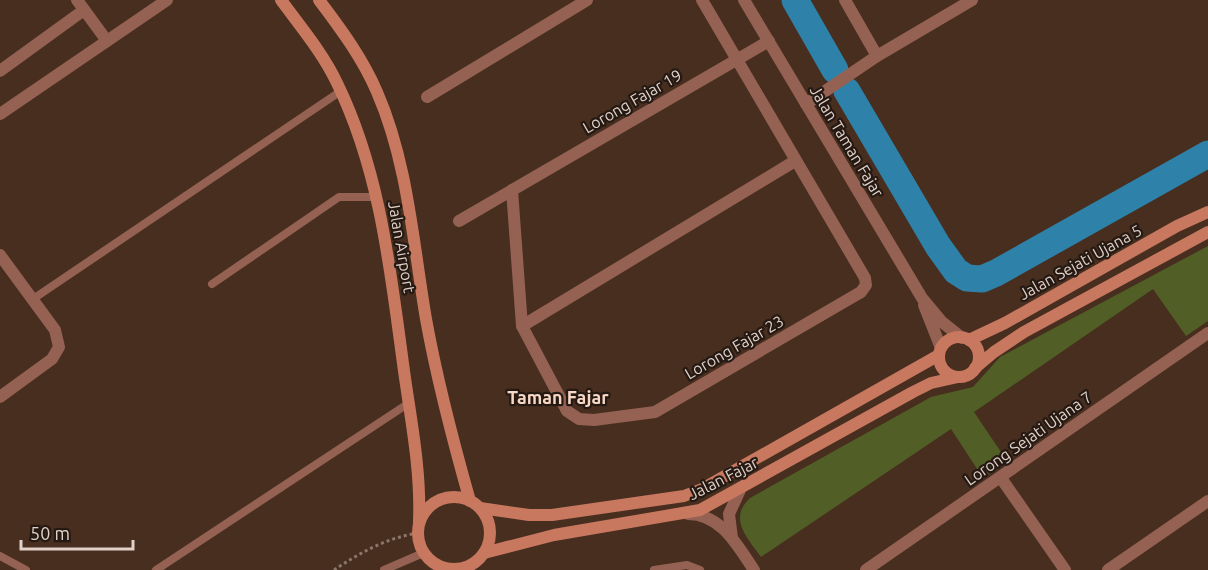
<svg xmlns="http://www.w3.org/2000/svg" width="1208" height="570" viewBox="0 0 1208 570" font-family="Ubuntu,sans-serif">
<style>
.green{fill:#515f26}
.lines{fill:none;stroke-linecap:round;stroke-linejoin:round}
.river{stroke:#2e81a8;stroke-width:27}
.path{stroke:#8b766a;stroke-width:3;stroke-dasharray:3 3;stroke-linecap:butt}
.lane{stroke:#946152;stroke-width:8}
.street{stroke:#946152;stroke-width:12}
.secondary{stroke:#c97860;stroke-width:12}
.labels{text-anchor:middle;stroke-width:4.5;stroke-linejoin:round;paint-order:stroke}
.street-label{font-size:16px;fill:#e0d0c7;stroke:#251913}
.neighbourhood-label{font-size:18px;font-weight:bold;fill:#f8d7c5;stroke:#251913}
</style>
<rect width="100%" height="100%" fill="#472e1f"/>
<!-- green -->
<path class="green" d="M1208 246V321L1186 336 1153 289 974 412 1007 461 983 478 951 429 761 557C747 537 728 519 750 498L931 397 973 387 1000 357Z"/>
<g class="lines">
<!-- river -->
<g class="river">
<polyline points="795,0 835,70"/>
<polyline points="847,91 938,246 956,271 967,278 982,279 996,273 1208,154"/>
</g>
<!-- path -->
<path class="path" d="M334 570C358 554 384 539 413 534"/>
<!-- lane -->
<g class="lane">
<polyline points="212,284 339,197 376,197"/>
<polyline points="33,299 341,91"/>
<polyline points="0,556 26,570"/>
<polyline points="156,570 409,403"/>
<polyline points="384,570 421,554"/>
<polyline points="654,570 687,565 700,570"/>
</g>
<!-- street -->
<g class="street">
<polyline points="77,0 107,41"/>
<polyline points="744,0 922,298 942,322 962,338"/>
<polyline points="845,0 877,56"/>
<polyline points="0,71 84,10"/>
<polyline points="427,97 587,0"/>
<polyline points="806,104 877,56 972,0"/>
<polyline points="0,114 167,0"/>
<polyline points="512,190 522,326 567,411 579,419 594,420 655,412 861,292 866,285 865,278 702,0"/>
<polyline points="459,221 769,41"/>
<polyline points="0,255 55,330 59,347 52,359 0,397"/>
<polyline points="924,305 941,348"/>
<polyline points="522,326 795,161"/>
<polyline points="1001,478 1065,570"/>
<path d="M688 514C721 514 737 545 754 570"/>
<polyline points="732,538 729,514 740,490"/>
<polyline points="866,570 1208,333"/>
<polyline points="1108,570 1208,501"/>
</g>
<!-- secondary -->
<g class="secondary">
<path d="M281 0C300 26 323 53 337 83 382 175 391 278 405 378 412 426 421 473 419 522"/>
<path d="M319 0C341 29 363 59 377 92 408 163 413 243 426 319 437 380 453 441 470 501"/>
<circle cx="959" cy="357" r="20"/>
<polyline points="969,340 1005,323 1177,226 1208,212"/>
<polyline points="975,368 994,352 1024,332 1208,232"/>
<circle cx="454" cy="533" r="36"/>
<polyline points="480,508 529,515 552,515 684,496 702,489 939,355"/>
<polyline points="484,553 554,535 700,510 913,392 931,383 958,377"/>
</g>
</g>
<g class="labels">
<!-- street labels -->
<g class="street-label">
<text transform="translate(632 101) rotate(-30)" y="6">Lorong Fajar 19</text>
<text transform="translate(847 141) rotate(59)" y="6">Jalan Taman Fajar</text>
<text transform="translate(402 247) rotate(80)" y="6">Jalan Airport</text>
<text transform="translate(1080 262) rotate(-29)" y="6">Jalan Sejati Ujana 5</text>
<text transform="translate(734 347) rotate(-30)" y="6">Lorong Fajar 23</text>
<text transform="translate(1028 438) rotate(-35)" y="6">Lorong Sejati Ujana 7</text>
<text transform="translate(723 478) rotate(-27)" y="6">Jalan Fajar</text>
</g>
<!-- neighbourhood labels -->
<g class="neighbourhood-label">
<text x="558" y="404">Taman Fajar</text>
</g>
</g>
<!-- scale -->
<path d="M21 540v9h112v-9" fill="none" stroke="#e0d0c7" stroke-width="3"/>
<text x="30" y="540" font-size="18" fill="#e0d0c7" stroke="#251913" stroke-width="4.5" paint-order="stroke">50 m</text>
</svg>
